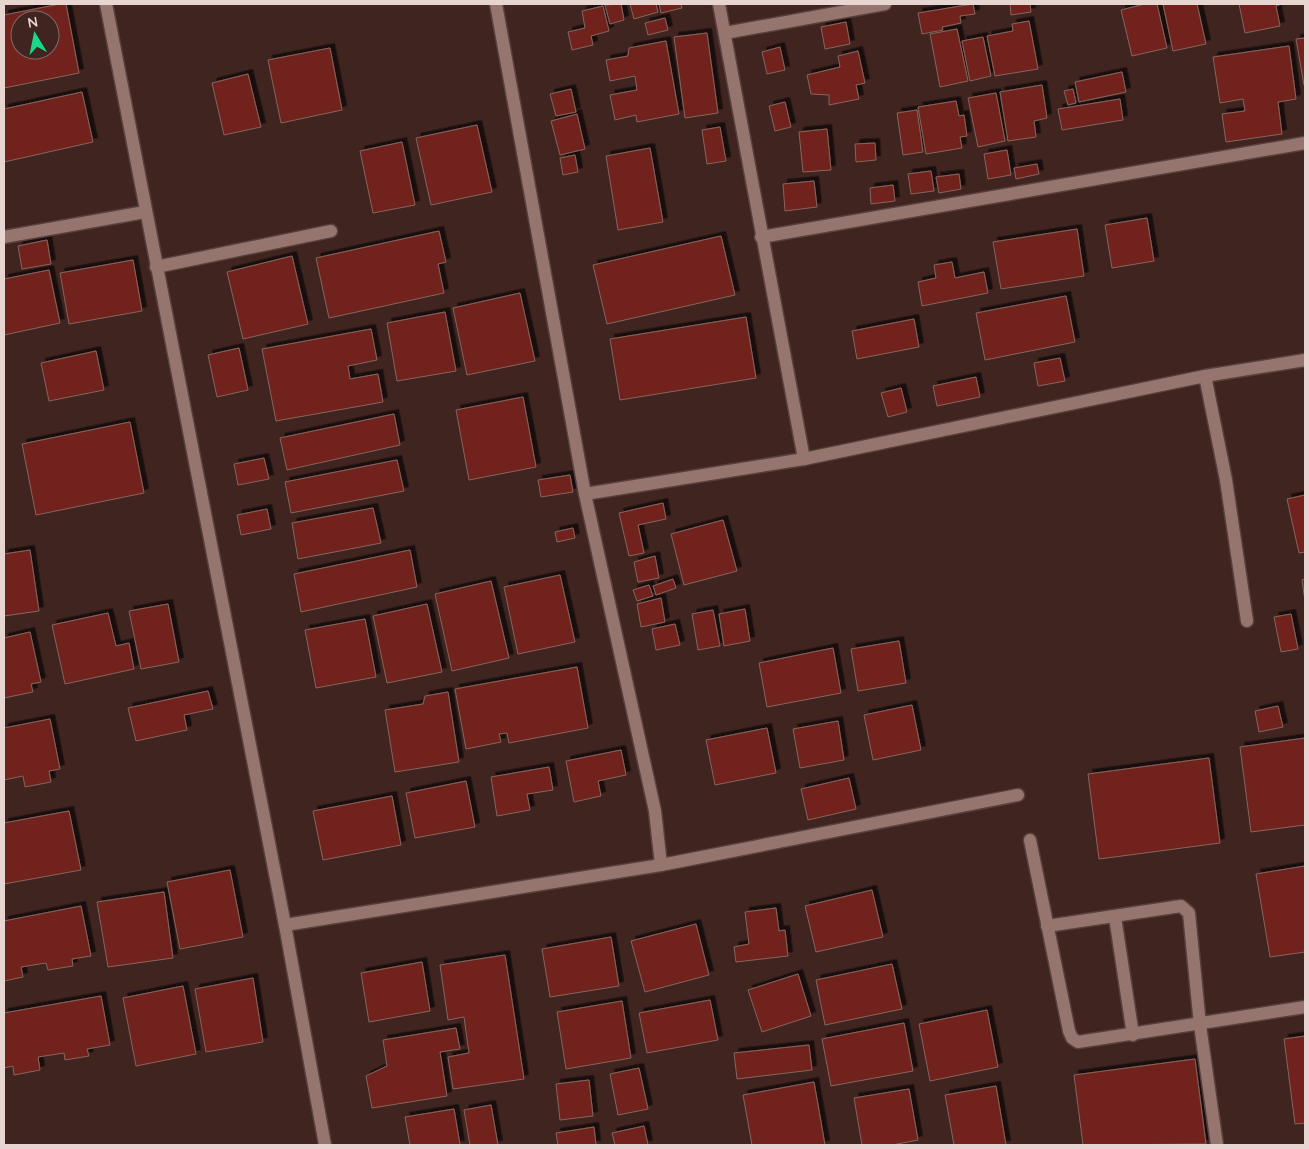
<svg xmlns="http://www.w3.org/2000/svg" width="1309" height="1149" viewBox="0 0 1309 1149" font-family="Quicksand,sans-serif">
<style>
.building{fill:#72221a;stroke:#85655f;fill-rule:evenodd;filter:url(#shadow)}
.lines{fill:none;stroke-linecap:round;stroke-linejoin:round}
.minor-casing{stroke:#57403d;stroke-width:15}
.minor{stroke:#96756f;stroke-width:12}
</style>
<defs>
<filter id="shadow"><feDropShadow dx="4.5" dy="-4.5" stdDeviation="0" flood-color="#0009"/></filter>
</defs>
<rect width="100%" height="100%" fill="#3f2420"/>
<!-- building -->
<g class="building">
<path d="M60 4H66L79 73 4 88V15ZM20 20H50V50H20Z"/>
<polygon points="621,4 624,20 610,24 605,5"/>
<polygon points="630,4 656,4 658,12 634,19"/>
<polygon points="659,4 681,4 682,8 661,13"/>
<polygon points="973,4 975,14 960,16 961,23 942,27 943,30 922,34 918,13"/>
<polygon points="1010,4 1030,4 1031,12 1011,15"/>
<polygon points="1145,4 1157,4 1167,48 1132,56 1121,10"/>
<polygon points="1163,4 1197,4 1206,44 1173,51"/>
<polygon points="1239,4 1281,4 1276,6 1280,26 1245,33"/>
<polygon points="603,6 609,31 591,36 593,45 572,50 568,32 585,28 582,11"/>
<polygon points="665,18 668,30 648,35 645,23"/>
<polygon points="1029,21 1038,69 995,76 987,36 1013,31 1012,24"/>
<polygon points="846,22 850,44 825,49 821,27"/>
<polygon points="957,29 968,81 940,87 930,34"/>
<polygon points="707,33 718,113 685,118 674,37"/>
<polygon points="983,37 991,76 970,81 962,41"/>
<polygon points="1305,38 1305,84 1304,85 1296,39"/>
<polygon points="666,41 679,114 637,122 636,115 615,120 610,95 637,90 635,76 610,81 606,60 628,56 629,48"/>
<polygon points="1289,46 1296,99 1278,102 1282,134 1226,142 1222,114 1245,111 1243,99 1220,103 1213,57"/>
<polygon points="780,47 785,70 767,74 762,52"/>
<polygon points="330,48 342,110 281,123 268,60"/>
<polygon points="858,51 865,83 856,85 859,99 829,105 829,95 811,94 807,75 840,67 838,56"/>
<polygon points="1122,72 1126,92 1079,102 1075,82"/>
<polygon points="248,74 261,127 224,135 212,83"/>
<polygon points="1042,85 1047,118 1034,121 1036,137 1008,141 1000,92"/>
<polygon points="571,89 576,112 556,116 550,94"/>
<polygon points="1073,89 1076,103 1068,105 1064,91"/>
<polygon points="82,92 93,142 4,162 4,109"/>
<polygon points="996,93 1005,141 978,147 968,98"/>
<polygon points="1120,99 1123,120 1062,130 1058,109"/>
<polygon points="956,101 959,116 964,115 967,136 960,137 962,148 926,154 918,107"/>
<polygon points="785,102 791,127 775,131 769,106"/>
<polygon points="917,110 923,152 903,155 897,113"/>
<polygon points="577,114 585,149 560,155 551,121"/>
<polygon points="477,125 492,192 431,205 416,138"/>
<polygon points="720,127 726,161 707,164 702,130"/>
<polygon points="827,129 831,170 803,172 799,132"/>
<polygon points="402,142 415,205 373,213 360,151"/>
<polygon points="875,143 876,160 856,162 855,144"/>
<polygon points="650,148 663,222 618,230 606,156"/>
<polygon points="1007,150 1011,175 988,179 984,154"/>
<polygon points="575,155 578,172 563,175 560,158"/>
<polygon points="1037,164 1039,174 1016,179 1014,168"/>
<polygon points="931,171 934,191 911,194 908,174"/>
<polygon points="959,174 961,189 939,193 936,177"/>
<polygon points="814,181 817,207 785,211 783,184"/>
<polygon points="893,185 895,201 871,204 870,188"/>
<polygon points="1147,218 1154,261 1112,268 1105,225"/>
<polygon points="1077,229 1084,276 1001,289 993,242"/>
<polygon points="439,231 446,262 438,264 444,293 329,318 316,258"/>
<polygon points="721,236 735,295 607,324 593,265"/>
<polygon points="47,240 51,264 22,269 18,246"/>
<polygon points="292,256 308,324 243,339 227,272"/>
<polygon points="133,260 142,311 69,324 60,273"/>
<polygon points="952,262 955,278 984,272 988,293 922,306 918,282 936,278 934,265"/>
<polygon points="49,270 60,323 4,335 4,279"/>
<polygon points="520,293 535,361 467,375 453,308"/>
<polygon points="1066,296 1075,342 985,360 976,313"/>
<polygon points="445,312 456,371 397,381 387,323"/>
<polygon points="746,317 756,378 620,400 610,339"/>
<polygon points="914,319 919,347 857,359 852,331"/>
<polygon points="371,329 377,360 348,366 350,379 378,374 383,402 276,421 262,349"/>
<polygon points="239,348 248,390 217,397 208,355"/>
<polygon points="96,351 104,390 49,401 41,363"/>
<polygon points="1060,358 1065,381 1038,386 1034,363"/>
<polygon points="976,377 980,397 937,406 933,386"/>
<polygon points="901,388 907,412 888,417 881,393"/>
<polygon points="523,397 536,467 469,480 456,410"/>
<polygon points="394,414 400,445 287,470 280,438"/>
<polygon points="130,422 144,493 36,515 22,444"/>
<polygon points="264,458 269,479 238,485 234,464"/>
<polygon points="397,460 404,491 291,513 285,482"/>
<polygon points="570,475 573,492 541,497 538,480"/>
<polygon points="1305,495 1305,552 1299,553 1287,499"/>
<polygon points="663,503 666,519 638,525 644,553 629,556 619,513"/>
<polygon points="373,508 381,543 298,559 292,523"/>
<polygon points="267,509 271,529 241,535 237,515"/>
<polygon points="723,520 737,571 684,585 671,534"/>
<polygon points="573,528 575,538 557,542 555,532"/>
<polygon points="30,550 39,611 4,616 4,554"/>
<polygon points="410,550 417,587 301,612 294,574"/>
<polygon points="655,556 659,578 638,582 634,562"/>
<polygon points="560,575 575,642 518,654 504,587"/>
<polygon points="673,579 676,588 656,595 653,586"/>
<polygon points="1305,579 1305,601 1302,580"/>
<polygon points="491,581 509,658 452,671 435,594"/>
<polygon points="649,585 653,596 637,601 633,590"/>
<polygon points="661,598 665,622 641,627 637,604"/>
<polygon points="168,604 179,662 141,669 129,611"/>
<polygon points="427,604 442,672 387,683 373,616"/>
<polygon points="745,609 750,641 724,646 719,614"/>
<polygon points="713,610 720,646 698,650 692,614"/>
<polygon points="108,613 116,646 129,643 134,669 65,684 52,625"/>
<polygon points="1291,614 1298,649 1281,652 1274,617"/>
<polygon points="365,619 376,677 316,688 305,630"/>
<polygon points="675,624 680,645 656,650 652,629"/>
<polygon points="30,632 41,682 31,684 33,692 4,698 4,638"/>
<polygon points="899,641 906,683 858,691 851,649"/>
<polygon points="833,648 841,693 767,707 759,663"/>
<polygon points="577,667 588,728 509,743 507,733 499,734 501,742 466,749 455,689"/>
<polygon points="208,691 213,709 184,715 187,730 136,741 128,708"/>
<polygon points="448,692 459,762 395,772 385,710 423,704 425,696"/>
<polygon points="912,705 921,750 873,760 864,715"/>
<polygon points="1278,706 1283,727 1259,732 1255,711"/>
<polygon points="50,719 60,769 49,771 51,782 25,787 23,776 4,780 4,728"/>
<polygon points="838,721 844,760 800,768 793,729"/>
<polygon points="767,728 776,773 715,785 706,740"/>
<polygon points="1305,738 1305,825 1251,832 1240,747"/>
<polygon points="621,750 626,775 598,781 601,796 574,802 566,761"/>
<polygon points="1209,758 1220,843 1099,859 1088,774"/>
<polygon points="549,767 553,790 527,794 530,810 497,816 491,777"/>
<polygon points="849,778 856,809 808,820 801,789"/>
<polygon points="466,781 475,827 415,838 406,793"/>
<polygon points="392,796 401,845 323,860 313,811"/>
<polygon points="69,811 81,870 4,884 4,823"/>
<polygon points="1305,866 1305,952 1270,957 1256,874"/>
<polygon points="230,870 243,937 180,949 167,882"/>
<polygon points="872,890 883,937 816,952 805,906"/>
<polygon points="164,892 173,958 108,967 97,902"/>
<polygon points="81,906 91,956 72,959 73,966 48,970 46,963 21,967 23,977 4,981 4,921"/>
<polygon points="776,908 779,931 785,930 788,956 736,962 734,947 749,944 745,912"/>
<polygon points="696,924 709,975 645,992 631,941"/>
<polygon points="611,937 619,986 550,997 542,949"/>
<polygon points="505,955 524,1079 453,1089 448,1057 469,1053 464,1017 448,1020 440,965"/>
<polygon points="422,962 430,1011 369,1022 361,973"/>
<polygon points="892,964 902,1009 825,1025 816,980"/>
<polygon points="798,974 811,1016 762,1032 748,990"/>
<polygon points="253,978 263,1042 206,1052 195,989"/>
<polygon points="183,986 196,1054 136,1066 123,998"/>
<polygon points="101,996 110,1045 87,1049 89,1056 65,1060 64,1053 38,1057 40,1070 14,1075 13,1066 4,1068 4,1013"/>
<polygon points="710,1000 718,1040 647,1053 639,1013"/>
<polygon points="622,1001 631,1058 566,1069 557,1012"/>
<polygon points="987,1010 998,1067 930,1081 919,1024"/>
<polygon points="904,1023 913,1071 831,1086 822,1039"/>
<polygon points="456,1028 460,1049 440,1052 447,1096 372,1108 366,1076 387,1066 383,1040"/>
<polygon points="1305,1036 1305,1123 1295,1124 1284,1039"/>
<polygon points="809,1045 812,1070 737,1079 734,1053"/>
<polygon points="1195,1059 1206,1144 1083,1145 1074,1075"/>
<polygon points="639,1068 648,1109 618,1115 610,1074"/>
<polygon points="589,1080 593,1116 560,1120 556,1084"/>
<polygon points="814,1082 825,1145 752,1145 743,1095"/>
<polygon points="996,1086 1006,1145 954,1145 945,1095"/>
<polygon points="909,1089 918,1140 892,1145 862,1145 854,1098"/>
<polygon points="491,1105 498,1145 470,1145 464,1110"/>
<polygon points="454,1109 460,1145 410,1145 405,1117"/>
<polygon points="644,1126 648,1145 615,1145 612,1133"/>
<polygon points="594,1127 596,1145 558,1145 556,1133"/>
</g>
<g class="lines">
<!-- minor casing -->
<g class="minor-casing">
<g id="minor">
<polyline points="106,4 285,925 325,1145"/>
<polyline points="496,4 585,494"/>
<polyline points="719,4 804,459"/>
<polyline points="725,33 885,4"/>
<polyline points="4,237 145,212"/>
<polyline points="761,237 1305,143"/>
<polyline points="156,267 331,231"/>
<polyline points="1205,376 1226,480 1247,621"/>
<polyline points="1030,840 1069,1031 1072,1038 1078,1042 1305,1007"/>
<polyline points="661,865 1018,795"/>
<polyline points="1115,917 1133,1035"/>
<polyline points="285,925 661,865 655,811 585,494 804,459 1205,376 1305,360"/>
<polyline points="1047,926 1181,906 1189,913 1200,1025 1217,1145"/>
</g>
</g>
<!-- minor -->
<use href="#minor" class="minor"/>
</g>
<!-- border -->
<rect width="1309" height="1149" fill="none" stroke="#e7d5d1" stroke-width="10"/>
<!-- north arrow -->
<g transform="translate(35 35) rotate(350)"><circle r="24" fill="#3f2420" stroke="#826b67"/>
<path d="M0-4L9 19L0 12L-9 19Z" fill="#18d989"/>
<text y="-8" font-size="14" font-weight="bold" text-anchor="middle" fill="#e7d5d1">N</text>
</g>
</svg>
